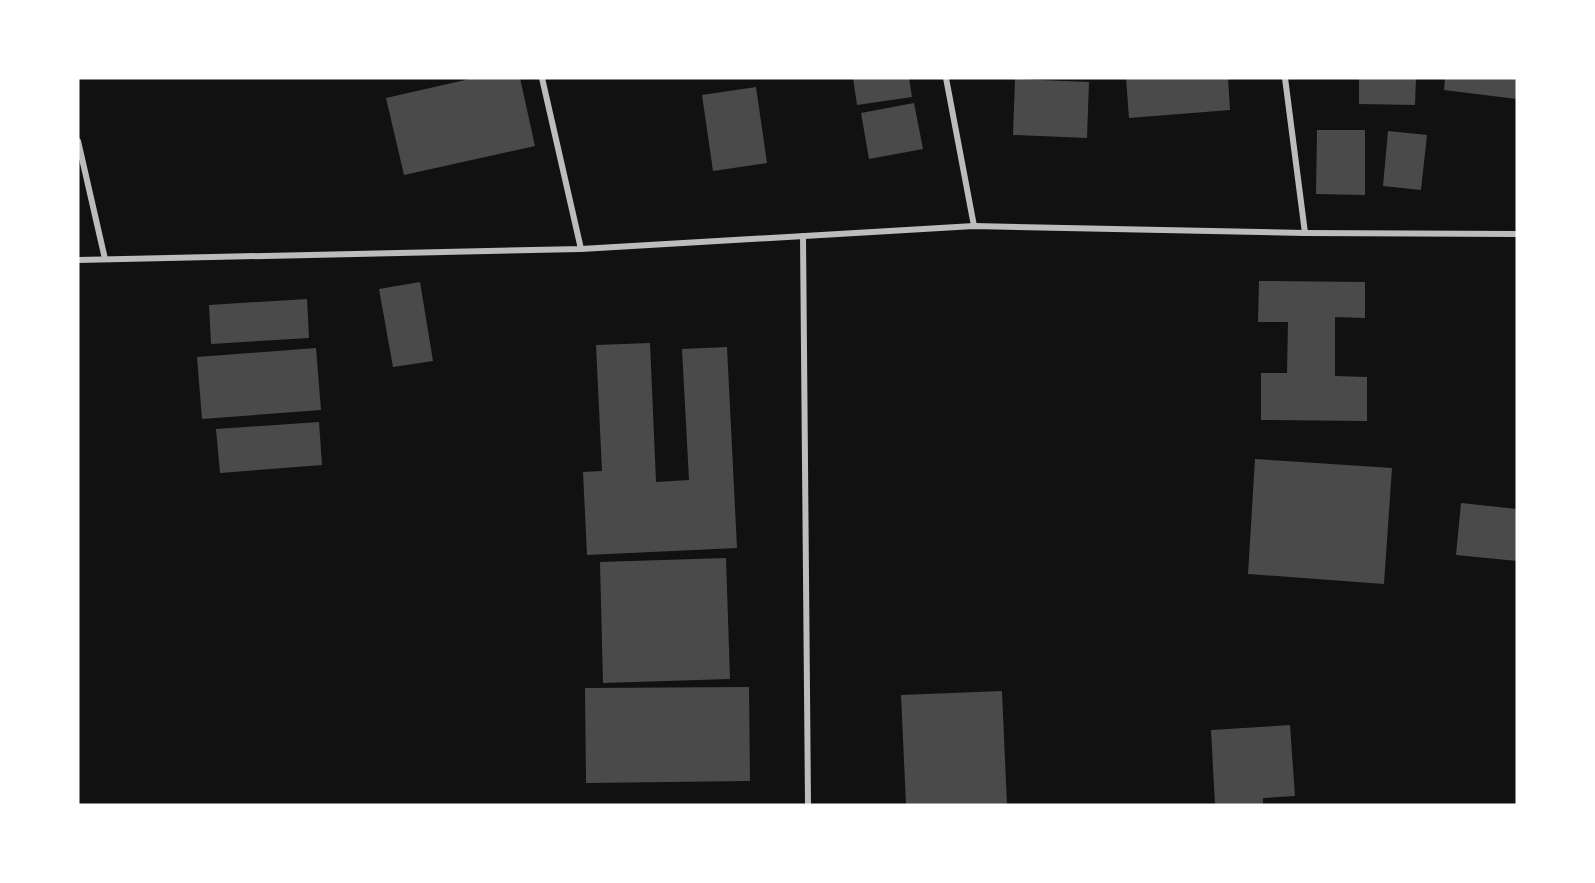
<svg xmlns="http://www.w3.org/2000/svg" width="1595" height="883" viewBox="0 0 1595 883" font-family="Rubik,sans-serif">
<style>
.building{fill:#4a4a4a}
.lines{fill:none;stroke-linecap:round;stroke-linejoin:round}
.minor{stroke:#bcbcbc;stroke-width:6}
</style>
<rect width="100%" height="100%" fill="#111"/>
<!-- building -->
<g class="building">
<polygon points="474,78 520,78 535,146 404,175 386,98"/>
<polygon points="853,78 909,78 912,97 857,105"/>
<polygon points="1126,78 1228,78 1230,110 1129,118"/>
<polygon points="1359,78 1416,78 1415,105 1359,104"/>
<polygon points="1445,78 1517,78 1517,99 1444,90"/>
<polygon points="1015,79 1089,82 1087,138 1013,135"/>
<polygon points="756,87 767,163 713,171 702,95"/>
<polygon points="914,103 923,149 869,159 861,113"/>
<polygon points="1317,130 1365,130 1365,195 1316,194"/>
<polygon points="1388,131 1427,135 1421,190 1383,186"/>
<polygon points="1259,281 1365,282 1365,318 1335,317 1335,376 1367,377 1367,421 1261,420 1261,373 1287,373 1288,322 1258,322"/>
<polygon points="420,282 433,361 393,367 379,289"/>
<polygon points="307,299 309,338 211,344 209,305"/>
<polygon points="650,343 656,482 689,480 682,349 727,347 737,548 587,555 583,472 602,471 596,345"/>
<polygon points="316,348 321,410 202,419 197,357"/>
<polygon points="319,422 322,465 220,473 216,429"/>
<polygon points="1255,459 1392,468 1384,584 1248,574"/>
<polygon points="1461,503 1517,509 1517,561 1456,555"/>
<polygon points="726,558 730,679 603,683 600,562"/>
<polygon points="749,687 750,781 586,783 585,688"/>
<polygon points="1002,691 1007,805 906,805 901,695"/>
<polygon points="1290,725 1295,796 1263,798 1263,805 1215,805 1211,730"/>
</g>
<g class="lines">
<!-- minor -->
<g class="minor">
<polyline points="542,78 581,249"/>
<polyline points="946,78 974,226"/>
<polyline points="1285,78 1305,233"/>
<polyline points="78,141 105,259"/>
<polyline points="803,236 808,805"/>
<polyline points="78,260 581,249 974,226 1305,233 1517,234"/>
</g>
</g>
<!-- border -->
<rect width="1595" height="883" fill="none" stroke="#ffffff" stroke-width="159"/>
</svg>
